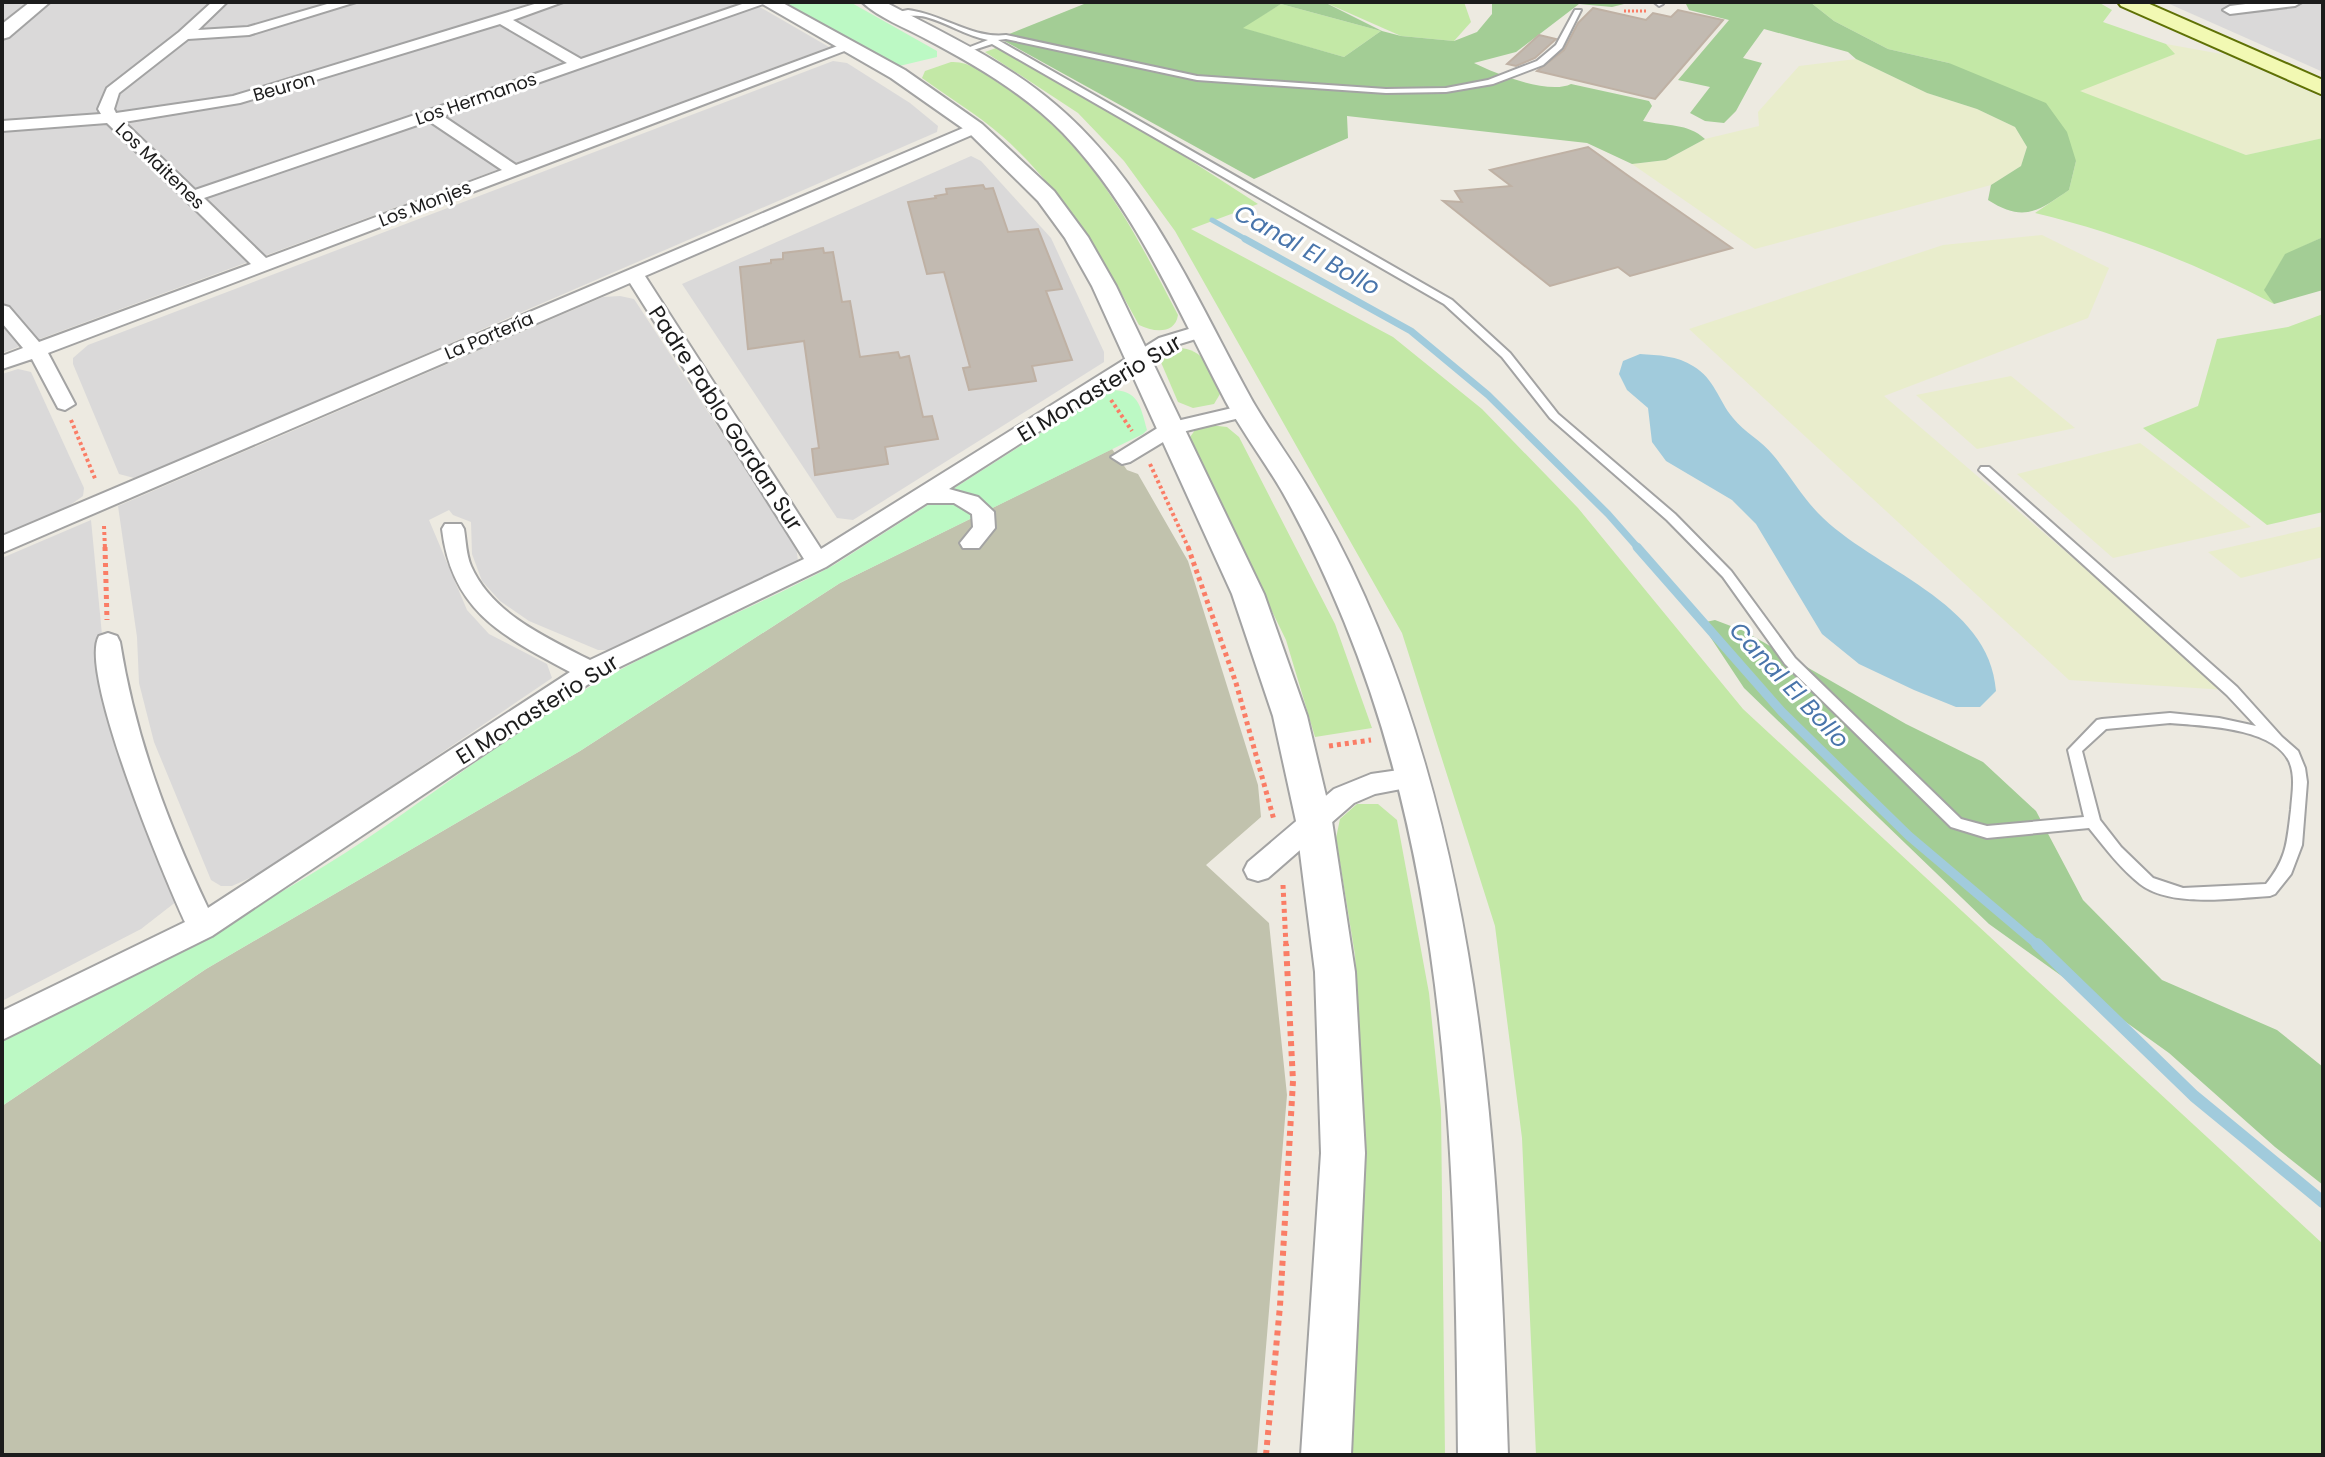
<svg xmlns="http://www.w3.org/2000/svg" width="2325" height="1457" viewBox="0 0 2325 1457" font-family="Poppins,sans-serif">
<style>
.residential{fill:#dad9d9}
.construction{fill:#c1c2ad}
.farmland{fill:#e9edcc}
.grass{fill:#c3e8a6}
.forest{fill:#a3cd95;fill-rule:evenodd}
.park{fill:#bcf9c4}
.water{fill:#a1cbdc}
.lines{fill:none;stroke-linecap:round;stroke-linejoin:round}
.stream-far3{stroke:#a1cbdc;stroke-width:5}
.stream-far2{stroke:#a1cbdc;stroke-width:7}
.stream-far1{stroke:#a1cbdc;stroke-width:9}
.stream{stroke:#a1cbdc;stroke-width:12}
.building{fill:#c2bab1;stroke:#bfb1a4;stroke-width:2}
.service-casing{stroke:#a3a3a3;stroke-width:4}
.minor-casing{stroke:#a3a3a3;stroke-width:4}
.tertiary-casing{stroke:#a3a3a3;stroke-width:4}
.secondary-casing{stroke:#5f7105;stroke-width:4}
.path-far3{stroke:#fa7d66;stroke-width:3;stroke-dasharray:2 2;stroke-linecap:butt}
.path-far2{stroke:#fa7d66;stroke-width:4;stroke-dasharray:3 3;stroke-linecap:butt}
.path-far1{stroke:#fa7d66;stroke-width:5;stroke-dasharray:4 4;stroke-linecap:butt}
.path{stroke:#fa7d66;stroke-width:6;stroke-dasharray:5 5;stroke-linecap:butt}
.service{fill:#fff;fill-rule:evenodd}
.minor{fill:#fff;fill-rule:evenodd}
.tertiary{fill:#fff;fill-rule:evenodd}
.secondary{fill:#f2f9b3;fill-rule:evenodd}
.labels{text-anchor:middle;stroke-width:6;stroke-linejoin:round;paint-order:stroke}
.far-street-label{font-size:18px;fill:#1c1c1c;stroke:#fff}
.street-label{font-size:22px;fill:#1c1c1c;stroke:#fff}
.water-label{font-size:24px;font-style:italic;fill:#4975ab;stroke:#fff}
</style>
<rect width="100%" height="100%" fill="#edeae1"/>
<!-- residential -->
<g class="residential">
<polygon points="2,2 751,2 829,47 2,353"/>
<polygon points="2165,2 2323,2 2323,72"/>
<polygon points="833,61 847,63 910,103 938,126 937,132 151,473 134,478 119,474 73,364 73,358 88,345"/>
<polygon points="971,156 981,161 1051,238 1104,352 1104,362 853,520 837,518 682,284"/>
<polygon points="620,296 634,299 796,546 798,561 788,569 613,650 598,650 529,621 500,601 482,581 472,554 471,522 453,515 449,510 429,520 467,610 489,634 547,664 552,678 268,870 232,886 221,886 211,880 154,742 139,683 137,637 118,506 603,297"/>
<polygon points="18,369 31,372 84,488 83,496 66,508 2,536 2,374"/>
<polygon points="91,520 107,687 177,901 141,929 2,1001 2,558"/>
</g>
<!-- construction -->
<polygon class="construction" points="1112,449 1127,470 1138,474 1188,561 1258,785 1261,817 1206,865 1269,923 1287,1095 1257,1455 2,1455 2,1106 206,969 580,751 840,583"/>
<!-- farmland -->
<g class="farmland">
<polygon points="2166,44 2227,55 2323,98 2323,138 2246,155 2078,91 2174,54"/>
<polygon points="1856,59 1927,93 1977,109 2015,127 2027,147 2021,166 1991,185 1755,249 1632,164 1666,160 1705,139 1759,126 1758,112 1799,66"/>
<polygon points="2042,235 2109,268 2088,318 1884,396 2227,690 2069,680 1689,329 1943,245"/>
<polygon points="2011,376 2075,428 1977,449 1916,395"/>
<polygon points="2140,443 2251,527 2113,558 2017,474"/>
<polygon points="2323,526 2323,557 2241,578 2208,552"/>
</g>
<!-- grass -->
<g class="grass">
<polygon points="1324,2 1464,2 1471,22 1454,41 1401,36"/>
<path d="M1810 2H2098L2112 10 2103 22 2166 44 2175 54 2080 91 2246 155 2323 138V237L2285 255 2265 289 2274 304C2197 264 2119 233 2035 213L2069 190 2076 161 1949 63 1888 49 1834 21Z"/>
<polygon points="1281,4 1381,31 1344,57 1241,28"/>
<polygon points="996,48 1055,73 1258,204 1191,229 1393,337 1482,409 1578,508 1743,709 2323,1244 2323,1455 1536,1455 1522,1138 1495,926 1402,633 1175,231 1124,161 1078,113 985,52"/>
<path d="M951 62C970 61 985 74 1000 84 1090 142 1130 223 1178 315 1175 335 1153 332 1139 325 1102 257 1061 188 1002 136 977 114 948 97 922 78L925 71Z"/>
<polygon points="2323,314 2323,512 2267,525 2143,428 2198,406 2217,339 2288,327"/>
<path d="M1178 348C1203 348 1215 371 1220 394L1214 404 1193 408 1178 402 1160 360Z"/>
<polygon points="1209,425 1227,427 1239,437 1335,624 1372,728 1315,737 1286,640 1188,440 1195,430"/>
<polygon points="1357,804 1378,804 1397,820 1429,993 1441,1110 1445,1455 1349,1455 1361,1094 1355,955 1336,838 1340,819"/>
</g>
<!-- forest -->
<g class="forest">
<path d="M1089 2H1324L1382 31 1401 36 1454 41 1477 32 1492 14V2H1632L1612 7 1579 4 1516 52 1474 63C1496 74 1549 95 1571 84L1649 101 1652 106 1643 121C1666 126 1688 123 1705 139L1666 160 1632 164 1587 143 1347 116 1348 138 1254 179 999 38ZM1281 4 1381 31 1344 57 1243 28Z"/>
<path d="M1685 2H1810L1834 21 1888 49 1949 63 2046 103 2067 132 2076 161 2069 190C2038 211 2024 223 1988 200L1991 185 2021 166 2027 147 2015 127 1977 109 1927 93 1856 59 1848 52 1764 29 1743 58 1762 63 1736 111 1724 123 1705 121 1690 113 1710 87 1678 80 1729 20 1689 10Z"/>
<polygon points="2323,237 2323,290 2274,304 2264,290 2285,254"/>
<polygon points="1715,620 1744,631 1906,724 1983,762 2036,811 2083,900 2162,980 2277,1030 2323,1067 2323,1185 2275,1147 2169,1053 1989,924 1744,688 1701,623"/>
</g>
<!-- park -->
<g class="park">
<polygon points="783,2 850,2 937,51 937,57 895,67"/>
<path d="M1108 390C1138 389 1140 404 1147 430L1143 434 840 583 580 751 206 969 2 1106V1040C112 985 221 930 326 865 415 810 496 742 586 689 666 641 753 609 834 565Z"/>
</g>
<!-- water -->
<path class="water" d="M1640 354C1658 355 1678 356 1693 366 1715 379 1718 400 1733 418 1744 432 1762 441 1773 455 1789 474 1801 495 1818 513 1873 570 1990 601 1996 691L1980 707H1956L1914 690 1859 664 1822 634 1756 524 1732 500 1666 461 1652 442 1648 408 1627 390 1619 374 1623 361Z"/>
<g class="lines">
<!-- stream-far3 -->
<polyline class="stream-far3" points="1212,220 1249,241"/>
<!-- stream-far2 -->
<polyline class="stream-far2" points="1245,239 1411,331 1488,395 1608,514 1639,549"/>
<!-- stream-far1 -->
<polyline class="stream-far1" points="1637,547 1782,712 1909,836 2039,946"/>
<!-- stream -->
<polyline class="stream" points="2037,944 2194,1096 2323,1202"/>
</g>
<!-- building -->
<g class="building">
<polygon points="1593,8 1646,20 1653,13 1671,17 1678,10 1723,20 1655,99 1537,71 1564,50 1578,23"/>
<polygon points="1539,35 1556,39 1535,58 1516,66 1507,64"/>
<polygon points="1588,147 1630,177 1732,248 1630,276 1618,267 1550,286 1443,201 1462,202 1455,191 1511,186 1490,170"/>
<polygon points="983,185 985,189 993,188 1008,232 1038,229 1062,289 1046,291 1072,360 1032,366 1036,381 969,390 963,368 970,367 944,272 927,274 908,202 936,198 935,196 947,194 946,189"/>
<polygon points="823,248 824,253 833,252 842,302 850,301 860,357 898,352 900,358 909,356 923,417 932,416 938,439 885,447 888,464 815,475 812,449 819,448 804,341 748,349 740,267 771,263 771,260 783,259 783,253"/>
</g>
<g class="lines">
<!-- service casing -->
<g class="service-casing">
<g id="service">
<polygon points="1654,2 1662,2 1663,4 1659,6"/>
<path d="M908 10C942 14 972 39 1006 35L1197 76 1386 89 1446 88 1488 80 1537 61 1556 45 1575 10H1581L1562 48 1543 65 1493 84 1446 92 1386 93 1197 80 1006 39 998 40 1452 300 1510 353 1558 414 1675 514 1731 571 1795 658 1961 819 1987 826 2084 817 2068 750 2097 720 2102 719 2170 713 2219 718 2256 726 2227 695 1979 470 1981 467H1989L2237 687 2282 737 2298 751 2305 768 2307 782 2302 845 2291 874 2275 894 2270 896C2233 898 2171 908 2140 884 2121 869 2105 848 2089 828L1987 838 1951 827 1785 664 1723 577 1667 520 1550 418 1502 357 1444 304 992 44 961 54 957 52 988 40C966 36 948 23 926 17 914 14 899 18 888 14ZM2170 723C2203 726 2272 727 2289 761 2296 776 2292 795 2291 810 2287 842 2287 858 2266 884L2183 888 2153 878 2121 847 2100 820 2082 751 2106 729Z"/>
</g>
</g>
<!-- minor casing -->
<g class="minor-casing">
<g id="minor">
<path d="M212 2H227L198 30 248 27 334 2H356L249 35 188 39 119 93 114 109 116 113 233 96 541 2H563L513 20 581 59 748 2H769L443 116 516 165 843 44 848 43 855 47 48 353 75 404 65 410 58 408 32 359 2 369V356L23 348 2 323V305L9 307 39 342 251 264 107 123 2 131V121L101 114 98 109 107 88 179 32ZM500 24 567 63 195 190 124 122 240 103ZM429 121 502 170 266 258 204 198Z"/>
<polygon points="2261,2 2302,2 2295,6 2230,14 2223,10 2230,6"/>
<path d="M975 123 981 125V131L645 276 821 549 1159 338 1202 325 1209 327 1212 331 1209 335 1173 346 949 489 978 497 994 512 995 528 979 548H963L960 543 973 527 972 514 954 503H927L826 567 599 677 212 936 2 1040V1011L185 922C165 879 78 672 99 636L108 633 117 636 120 642C135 736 167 822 208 908L570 672C503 636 452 612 442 529L445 524H461L464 529C466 541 466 554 471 566 492 614 547 638 590 660L804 559 630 283 2 553V536Z"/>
<polygon points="1245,405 1255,411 1252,415 1178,433 1130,462 1122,464 1111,457 1164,424"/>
<polygon points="1413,768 1422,771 1426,778 1422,785 1375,794 1354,803 1268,878 1258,881 1248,878 1244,870 1248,862 1334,789 1371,774"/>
</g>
</g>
<!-- tertiary casing -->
<g class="tertiary-casing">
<g id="tertiary">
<polygon points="30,2 50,2 9,37 2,39 2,24"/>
<polygon points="759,2 781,2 905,70 982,124 1054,191 1088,237 1116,286 1264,594 1307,716 1332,821 1355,972 1365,1153 1351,1455 1301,1455 1321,1153 1315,972 1296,821 1273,716 1232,594 1092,286 1065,238 1038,201 968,132 891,78"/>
<path d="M862 2H885C943 33 1005 61 1056 105 1148 183 1196 299 1253 402 1271 433 1293 462 1311 493 1337 536 1359 581 1378 628 1486 894 1499 1171 1508 1455H1458C1455 1174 1452 885 1344 621 1326 577 1306 534 1283 493 1265 462 1243 433 1226 402 1177 309 1136 209 1063 133 1024 93 975 65 926 39 906 28 879 18 862 2Z"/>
</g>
</g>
<!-- secondary casing -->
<g class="secondary-casing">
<polygon id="secondary" points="2118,2 2145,2 2323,80 2323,95 2121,6"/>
</g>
<!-- path-far3 -->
<polyline class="path-far3" points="1624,11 1646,11"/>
<!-- path-far2 -->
<g class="path-far2">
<polyline points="1111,400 1132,431"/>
<polyline points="71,420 96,481"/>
<polyline points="1150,464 1189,549"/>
<polyline points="104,526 105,549"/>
</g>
<!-- path-far1 -->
<g class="path-far1">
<polyline points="105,547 107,620"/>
<polyline points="1188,547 1236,683 1274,820"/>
<polyline points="1329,746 1371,740"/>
<polyline points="1283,885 1286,946"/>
</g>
<!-- path -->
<polyline class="path" points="1266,1455 1280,1306 1293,1081 1286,944"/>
<!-- service -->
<use href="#service" class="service"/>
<!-- minor -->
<use href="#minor" class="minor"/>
<!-- tertiary -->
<use href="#tertiary" class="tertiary"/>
<!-- secondary -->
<use href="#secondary" class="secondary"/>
</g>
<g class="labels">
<!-- far-street labels -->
<g class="far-street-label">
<text transform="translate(284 87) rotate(-16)" y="6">Beuron</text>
<text transform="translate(476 99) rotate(-19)" y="6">Los Hermanos</text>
<text transform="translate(160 166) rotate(44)" y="6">Los Maitenes</text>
<text transform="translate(425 204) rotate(-21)" y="6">Los Monjes</text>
<text transform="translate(489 336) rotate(-23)" y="6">La Portería</text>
</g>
<!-- street labels -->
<g class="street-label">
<text transform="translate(1099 388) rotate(-31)" y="8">El Monasterio Sur</text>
<text transform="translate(726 418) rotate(57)" y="8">Padre Pablo Gordan Sur</text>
<text transform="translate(537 709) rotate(-32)" y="8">El Monasterio Sur</text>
</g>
<!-- water labels -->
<g class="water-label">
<text transform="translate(1307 250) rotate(29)" y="8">Canal El Bollo</text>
<text transform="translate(1789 685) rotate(47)" y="8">Canal El Bollo</text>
</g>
</g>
<!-- border -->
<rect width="2325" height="1457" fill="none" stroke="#1c1c1c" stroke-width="8"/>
</svg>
